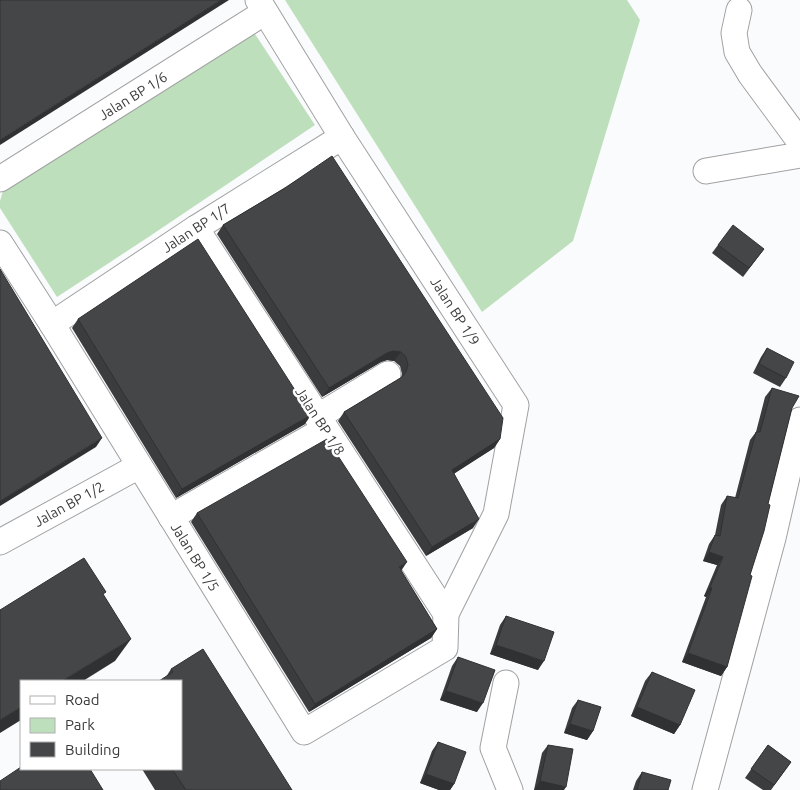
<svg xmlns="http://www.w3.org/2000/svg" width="800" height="790" viewBox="0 0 800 790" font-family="Ubuntu,sans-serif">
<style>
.green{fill:#bedfbb}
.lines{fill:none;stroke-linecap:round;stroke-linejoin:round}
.minor-casing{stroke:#a1a1a3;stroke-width:27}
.minor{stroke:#fff;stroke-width:25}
.wall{fill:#3b3c3e}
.shaded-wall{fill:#303132}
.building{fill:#454648;stroke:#303132}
.labels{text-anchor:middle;stroke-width:5;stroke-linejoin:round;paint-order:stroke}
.street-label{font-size:14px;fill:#3a3a3b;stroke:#fff}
</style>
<rect width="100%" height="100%" fill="#fafbfd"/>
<!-- green -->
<g class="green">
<polygon points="285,0 627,0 640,20 573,241 482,312"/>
<polygon points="251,28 315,125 147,238 57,297 0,208 0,201 6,180"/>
</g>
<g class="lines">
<!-- minor casing -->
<g class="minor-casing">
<g id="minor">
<polyline points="739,10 734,33 737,52 750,74 800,142"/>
<polyline points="706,171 800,155"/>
<polyline points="0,179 265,12"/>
<polyline points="196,228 446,614"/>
<polyline points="0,243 52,324 304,732 445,648 446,614 496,514 516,405 342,137 258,0"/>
<polyline points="52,324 196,228 342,137"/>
<polyline points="317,417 388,374"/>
<polyline points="171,517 325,429"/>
<polyline points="0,542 139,466"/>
<polyline points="506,683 493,748 510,790"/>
<polyline points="705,790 773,538 800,420"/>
</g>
</g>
<!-- minor -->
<use href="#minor" class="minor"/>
</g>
<!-- wall -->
<g class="wall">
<polygon points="285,188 500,439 494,448 454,473 473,528 426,556 338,421 344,412 401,378 402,374 400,366 394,361 387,360 381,362 322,397 217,234 223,225"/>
<polygon points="718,245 764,249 743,277 712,253"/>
<polygon points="78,319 305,424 176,498 72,328"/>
<polygon points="767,348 786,378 780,387 753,373 761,357"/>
<polygon points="772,388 792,408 750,575 727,667 721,676 682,662 706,597 704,596 717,565 703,561 709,544 715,535 721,505 727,496 735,498 750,440 756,432 765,397"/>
<polygon points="197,513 401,571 437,629 431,638 309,712 191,522"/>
<polygon points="506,616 538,670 490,654 500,625"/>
<polygon points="458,657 477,712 440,700 452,666"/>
<polygon points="171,669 292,790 155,790 142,769 181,769 166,677"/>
<polygon points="652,672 680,725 674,734 631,716 645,681"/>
<polygon points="578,700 593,731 587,740 564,733 572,708"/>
<polygon points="438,742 454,784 450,790 439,790 420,783 432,751"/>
<polygon points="548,745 564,790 534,790 542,753"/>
<polygon points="768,745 791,762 771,790 763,790 745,778"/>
<polygon points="642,772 668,790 633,790 636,781"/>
</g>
<!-- shaded-wall -->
<g class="shaded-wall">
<polygon points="221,0 229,0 0,145 0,140"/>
<polygon points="393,351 401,352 394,361 387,360 381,362 322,397 329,388 387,353"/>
<polygon points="311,415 305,424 176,498 182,489"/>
<polygon points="102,438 96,447 0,506 0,501"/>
<polygon points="500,439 494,448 446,479 452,470"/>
<polygon points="479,519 473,528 426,556 432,547"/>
<polygon points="709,552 723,557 717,565 703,561"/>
<polygon points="407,562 401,571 399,567"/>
<polygon points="710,587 712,588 706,597 704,596"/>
<polygon points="437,629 431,638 309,712 315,704"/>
<polygon points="131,639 115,661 83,681 62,681"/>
<polygon points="496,645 544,661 538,670 490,654"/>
<polygon points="688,653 727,667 721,676 682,662"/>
<polygon points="446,691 483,703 477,712 440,700"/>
<polygon points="21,707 21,720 0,733 0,720"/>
<polygon points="637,707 680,725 674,734 631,716"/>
<polygon points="570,724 593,731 587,740 564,733"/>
<polygon points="426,774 454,784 450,790 439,790 420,783"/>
<polygon points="540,781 566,787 564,790 534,790"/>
</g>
<!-- building -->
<g class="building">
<polygon points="0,0 221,0 0,140"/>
<polygon points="332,156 503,418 500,439 452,470 479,519 432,547 344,412 402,377 406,372 408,365 406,357 401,352 393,351 387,353 329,388 223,225 285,188"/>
<polygon points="733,225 764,249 749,268 718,245"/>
<polygon points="198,239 311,415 182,489 78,319"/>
<polygon points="0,269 102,438 0,501"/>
<polygon points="767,348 794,362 786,378 759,364"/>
<polygon points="772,388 799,396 792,408 768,504 770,505 764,531 750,575 752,576 727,667 688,653 712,588 710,587 723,557 709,552 715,535 720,536 727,496 738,498 756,432 760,432"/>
<polygon points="327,439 407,562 399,567 437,629 315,704 197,513"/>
<polygon points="84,558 106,592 103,594 131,639 62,681 21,681 21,707 0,720 0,610"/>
<polygon points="506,616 554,632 544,661 496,645"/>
<polygon points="203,649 292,790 186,790 172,769 181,769 181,681 159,681 173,672 171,669"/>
<polygon points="458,657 495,670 483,703 446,691"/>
<polygon points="652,672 695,690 680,725 637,707"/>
<polygon points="578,700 601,707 593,731 570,724"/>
<polygon points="438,742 466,752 454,784 426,774"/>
<polygon points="548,745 573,749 566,787 540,781"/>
<polygon points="768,745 791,762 774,785 751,769"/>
<polygon points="21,767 21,769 90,769 103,790 0,790 0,781"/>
<polygon points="642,772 671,780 668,790 637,790"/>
</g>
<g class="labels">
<!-- street labels -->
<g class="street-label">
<text transform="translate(133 96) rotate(-32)" y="5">Jalan BP 1/6</text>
<text transform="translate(196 228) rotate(-33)" y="5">Jalan BP 1/7</text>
<text transform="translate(455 311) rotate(57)" y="5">Jalan BP 1/9</text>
<text transform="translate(320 421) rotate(57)" y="5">Jalan BP 1/8</text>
<text transform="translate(69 504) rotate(-29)" y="5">Jalan BP 1/2</text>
<text transform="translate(195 557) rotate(58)" y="5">Jalan BP 1/5</text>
</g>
</g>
<!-- legend -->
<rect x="20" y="680" width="162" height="90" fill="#ffffff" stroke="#b0b0b1"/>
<rect x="30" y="696" width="25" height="8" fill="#ffffff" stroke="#b0b0b1"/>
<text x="65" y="705" font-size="15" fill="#3a3a3b">Road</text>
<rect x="30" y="718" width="25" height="15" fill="#bedfbb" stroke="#b0b0b1"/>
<text x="65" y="730" font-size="15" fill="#3a3a3b">Park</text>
<rect x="30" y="742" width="25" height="15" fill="#454648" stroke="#b0b0b1"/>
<text x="65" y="755" font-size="15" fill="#3a3a3b">Building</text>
</svg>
